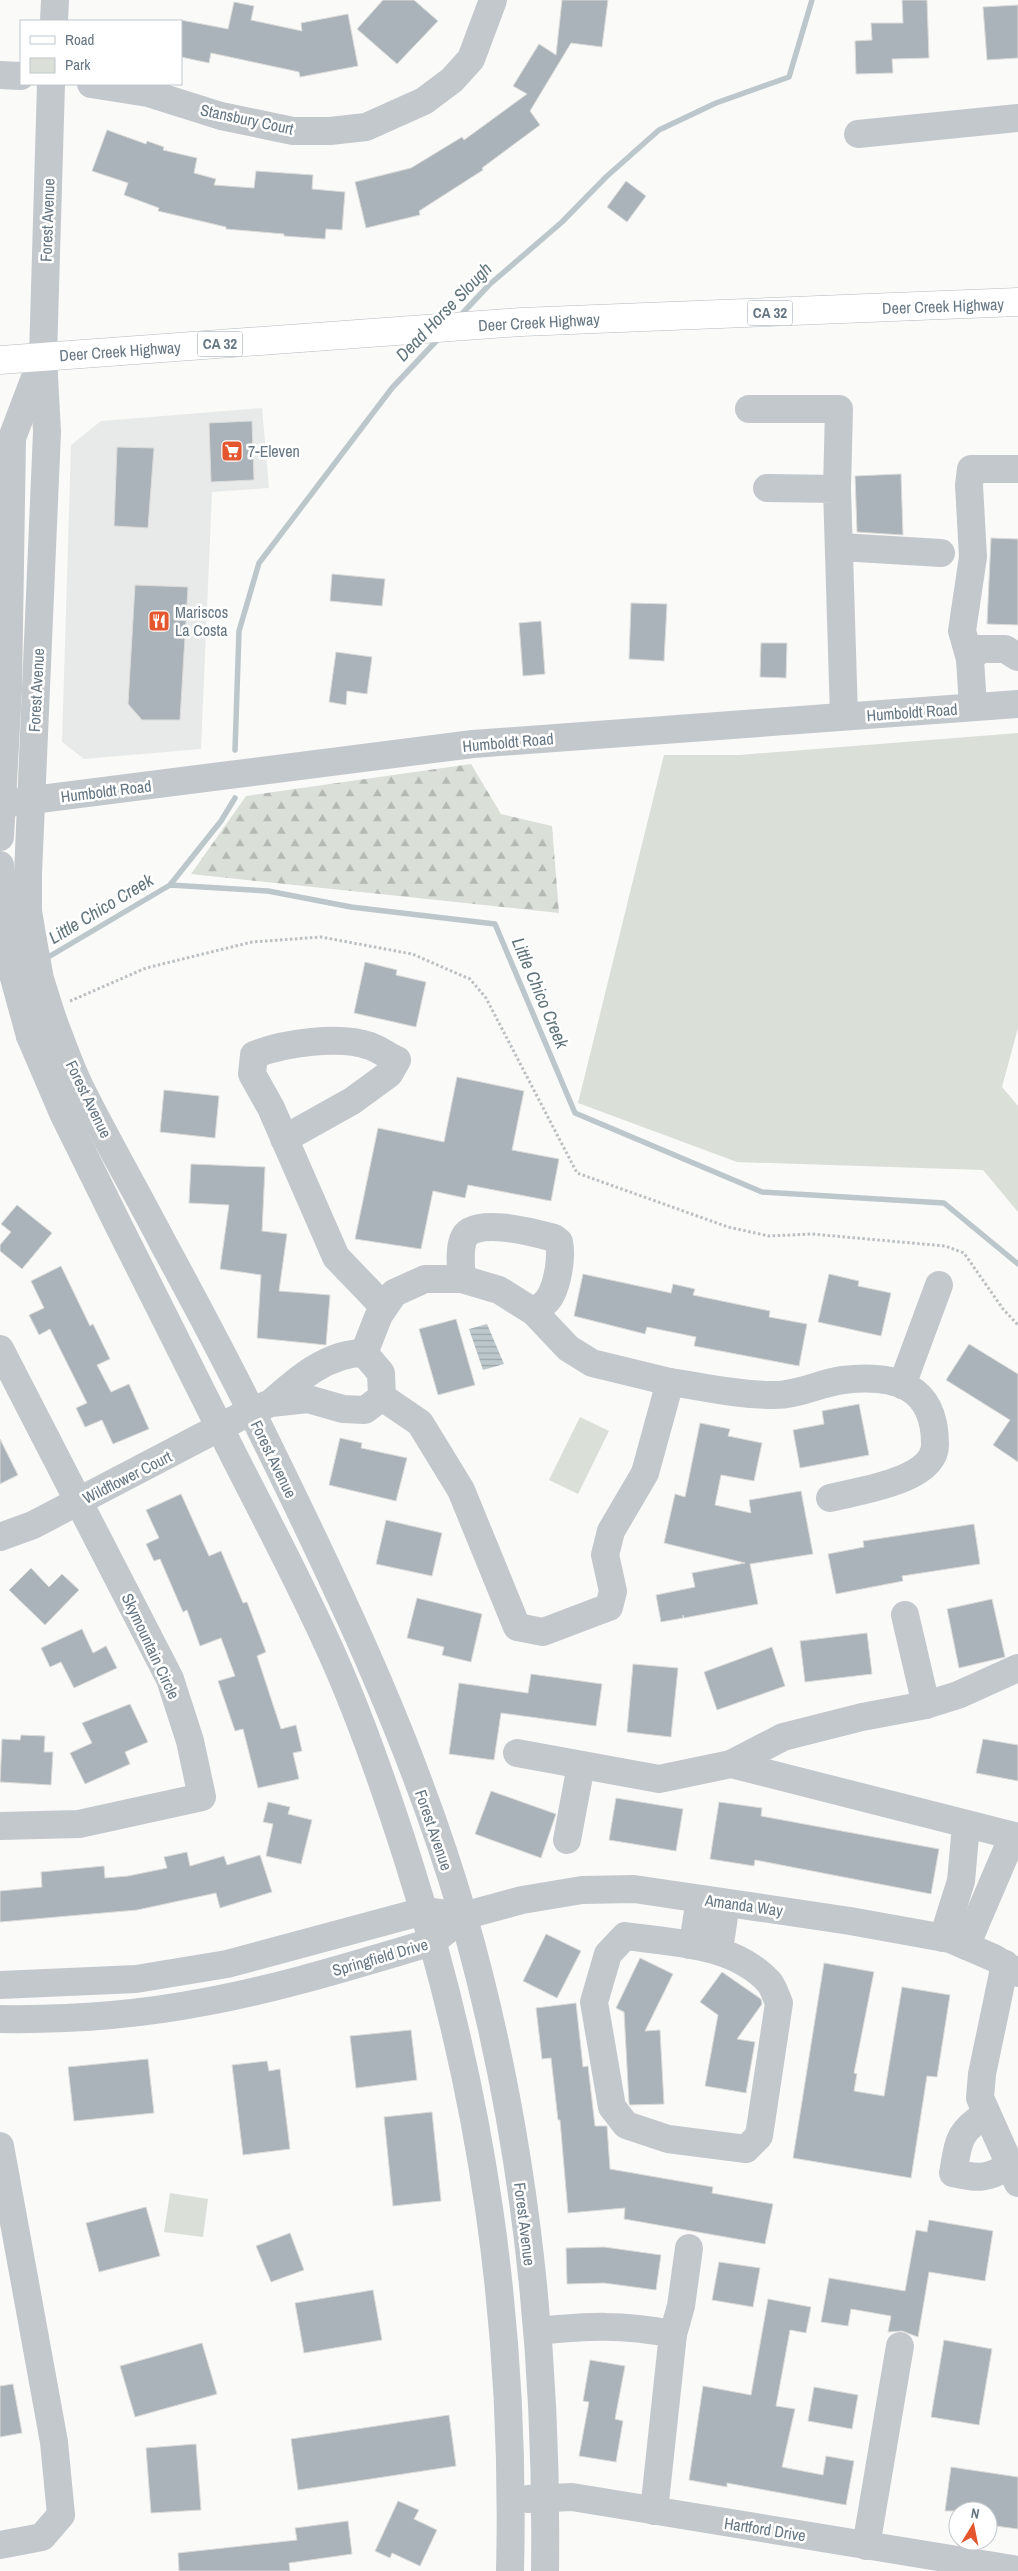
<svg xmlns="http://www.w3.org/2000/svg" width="1018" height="2571" viewBox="0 0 1018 2571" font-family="'Archivo Narrow',sans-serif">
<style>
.built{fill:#e8e9e9}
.green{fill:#dadfd7}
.forest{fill:url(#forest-firs)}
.water{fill:url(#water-rules)}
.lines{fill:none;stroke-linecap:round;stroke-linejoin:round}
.stream{stroke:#bbc7cb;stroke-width:5.5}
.building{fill:#aab3b9;stroke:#dcdcda}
.major-casing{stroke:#b5babe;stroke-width:29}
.path{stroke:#bbbfc2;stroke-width:3;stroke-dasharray:2.5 2.5;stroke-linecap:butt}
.minor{stroke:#c3c8cc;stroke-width:28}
.major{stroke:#fff;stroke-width:28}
.minor-bridge{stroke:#c3c8cc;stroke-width:28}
.labels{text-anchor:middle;stroke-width:5;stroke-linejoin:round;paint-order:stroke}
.shield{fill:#fff;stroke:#939fa8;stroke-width:1}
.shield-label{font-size:15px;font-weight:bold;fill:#657683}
.street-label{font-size:16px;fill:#657683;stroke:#fff}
.poi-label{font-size:16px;fill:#657683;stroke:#fff;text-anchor:start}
.water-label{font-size:18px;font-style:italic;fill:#60757c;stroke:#fff}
</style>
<defs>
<pattern id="forest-firs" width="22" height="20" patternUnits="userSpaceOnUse" patternTransform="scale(1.25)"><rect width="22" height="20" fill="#dadfd7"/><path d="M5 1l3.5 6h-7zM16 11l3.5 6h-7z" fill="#b4b9b4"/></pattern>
<pattern id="water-rules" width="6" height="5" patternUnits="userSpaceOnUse" patternTransform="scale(1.25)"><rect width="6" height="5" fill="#bbc7cb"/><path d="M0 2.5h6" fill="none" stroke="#9ca6aa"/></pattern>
</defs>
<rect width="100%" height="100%" fill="#fafaf8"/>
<!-- built -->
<polygon class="built" points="262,408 269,488 212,492 201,749 84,759 62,742 71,445 101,421"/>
<!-- green -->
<g class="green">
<polygon points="1018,733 1018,1028 1002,1087 1018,1106 1018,1212 983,1170 737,1162 578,1103 664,755 739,755"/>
<polygon points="580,1417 609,1431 578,1494 549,1480"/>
<polygon points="170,2193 208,2199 203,2237 164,2232"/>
</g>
<!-- forest -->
<polygon class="forest" points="471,764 501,814 552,826 559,913 191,874 246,796"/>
<!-- water -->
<polygon class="water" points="487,1324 504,1364 483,1370 469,1329"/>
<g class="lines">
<!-- stream -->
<g class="stream">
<polyline points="458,318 489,285 562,222 606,177 659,130 716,103 789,77 812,0"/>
<polyline points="235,750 239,631 259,563 392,388 440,337"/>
<polyline points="170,885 221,821 235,798"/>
<polyline points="45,959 170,885 268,891 351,907 495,924 575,1113 762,1192 944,1203 1018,1264"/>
</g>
</g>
<!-- building -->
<g class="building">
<polygon points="383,0 414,0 438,21 397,64 357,29"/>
<polygon points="562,0 608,0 602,47 571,43 530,111 540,125 482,168 483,170 419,211 420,215 366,228 355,182 411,168 462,137 464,140 527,94 513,86 539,44 556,55"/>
<polygon points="902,0 927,0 929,58 892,59 893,73 856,74 855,41 872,40 871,23 903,23"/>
<polygon points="234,2 254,6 251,20 302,31 301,23 348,14 358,66 300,77 299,72 211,53 209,63 181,57 181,20 228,29"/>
<polygon points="1018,5 1018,58 987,60 983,7"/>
<polygon points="107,130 146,144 147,141 164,147 163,150 197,158 194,173 216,179 214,185 254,188 256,171 313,175 312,189 345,192 342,230 326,229 325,239 284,236 284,234 226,229 226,227 158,211 159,208 124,195 128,183 92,171"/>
<polygon points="626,181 646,196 627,222 607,207"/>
<polygon points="252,421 254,480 211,482 209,423"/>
<polygon points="117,447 154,448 148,528 114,526"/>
<polygon points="901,474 903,535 857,532 855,476"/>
<polygon points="991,538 1018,539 1018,625 987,624"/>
<polygon points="332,574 385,579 382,606 330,601"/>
<polygon points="135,585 188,587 180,720 142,720 128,704"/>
<polygon points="631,603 667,604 664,661 629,659"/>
<polygon points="541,621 545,674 523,676 519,623"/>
<polygon points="761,643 787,643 786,678 760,677"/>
<polygon points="336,652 372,657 367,694 347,691 346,705 329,702"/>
<polygon points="365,962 397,970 396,975 426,982 416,1027 354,1013"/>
<polygon points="457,1077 524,1091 512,1150 559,1159 551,1201 468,1185 465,1198 433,1191 421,1249 355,1239 378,1128 444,1142"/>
<polygon points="164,1090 219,1096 215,1138 160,1132"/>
<polygon points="191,1164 265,1167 262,1231 287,1234 279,1291 330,1295 326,1345 257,1338 261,1275 220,1269 229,1205 189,1203"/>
<polygon points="17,1205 52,1233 22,1269 0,1251 0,1245 11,1232 1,1224"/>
<polygon points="61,1266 90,1326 93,1324 110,1359 97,1365 111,1392 129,1384 149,1429 113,1444 102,1420 85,1427 76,1408 87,1403 50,1329 39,1335 29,1315 44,1308 31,1281"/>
<polygon points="583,1274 671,1293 673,1284 695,1289 693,1295 770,1311 769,1317 807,1324 799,1366 694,1346 696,1337 647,1327 645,1334 574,1316"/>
<polygon points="829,1274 859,1281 858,1286 891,1293 881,1336 818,1322"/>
<polygon points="456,1319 475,1385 438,1395 419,1329"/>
<polygon points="969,1344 1018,1374 1018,1462 993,1445 1010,1420 946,1380"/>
<polygon points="859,1404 869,1455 800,1468 793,1430 824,1424 822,1411"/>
<polygon points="700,1423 730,1429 728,1436 762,1443 754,1481 721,1475 715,1505 751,1513 749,1500 801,1491 813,1554 750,1564 758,1604 684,1618 683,1615 683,1618 661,1622 656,1595 695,1587 692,1573 745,1563 664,1543 675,1494 685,1497"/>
<polygon points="340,1438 362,1443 361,1448 407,1458 396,1501 329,1485"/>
<polygon points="0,1439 18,1475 0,1484"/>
<polygon points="181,1494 209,1556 221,1551 243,1603 247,1602 266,1652 257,1656 281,1729 296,1725 302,1751 293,1753 299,1779 258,1788 243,1729 235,1731 218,1681 235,1676 221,1638 200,1646 187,1610 183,1612 160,1559 154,1561 146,1544 159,1538 146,1510"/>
<polygon points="386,1520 442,1533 432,1576 376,1564"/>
<polygon points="974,1524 980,1564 902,1576 903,1581 836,1594 828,1554 864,1547 863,1541"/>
<polygon points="31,1568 49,1587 62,1574 79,1590 45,1625 9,1590"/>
<polygon points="417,1598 482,1614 471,1662 442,1655 444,1647 407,1638"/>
<polygon points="992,1599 1005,1657 959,1668 947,1609"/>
<polygon points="82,1629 93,1653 106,1646 117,1668 74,1688 61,1662 50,1667 41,1648"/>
<polygon points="867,1633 872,1674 805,1682 800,1641"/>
<polygon points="772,1647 785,1686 717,1710 704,1672"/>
<polygon points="633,1664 678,1668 671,1737 627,1732"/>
<polygon points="531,1674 602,1684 596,1726 501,1713 494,1760 449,1754 459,1683 528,1693"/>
<polygon points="130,1704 148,1742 125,1752 130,1764 85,1784 70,1753 92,1743 82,1723"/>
<polygon points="21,1735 45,1736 44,1752 53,1752 51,1785 0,1782 2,1739 20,1740"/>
<polygon points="983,1739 1018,1745 1018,1781 976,1773"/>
<polygon points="491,1791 556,1814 541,1858 475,1834"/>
<polygon points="616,1798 683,1809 676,1851 609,1840"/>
<polygon points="268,1802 290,1807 288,1814 312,1820 301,1864 266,1856 273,1824 263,1822"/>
<polygon points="719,1802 762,1808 761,1816 939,1849 931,1894 755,1860 754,1866 710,1859"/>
<polygon points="187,1852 190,1866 224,1856 227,1865 260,1855 272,1892 220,1908 216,1893 137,1910 0,1922 0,1891 42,1887 41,1872 104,1866 105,1878 128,1876 167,1868 164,1857"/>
<polygon points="546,1934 581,1951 557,1998 523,1981"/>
<polygon points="640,1958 673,1974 645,2031 660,2030 664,2104 630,2105 629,2103 624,2012 616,2008"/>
<polygon points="824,1963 874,1972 854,2073 857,2074 854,2091 884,2096 902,1987 950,1995 937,2077 927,2076 911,2178 793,2158"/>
<polygon points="722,1972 761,1999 762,2004 737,2039 755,2042 746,2093 705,2086 718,2015 700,2002"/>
<polygon points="576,2003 583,2067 588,2066 595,2126 607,2126 610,2169 713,2187 712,2193 773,2204 765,2244 624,2219 625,2208 568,2213 560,2120 558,2120 551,2058 542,2059 536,2008"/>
<polygon points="411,2030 417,2080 356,2088 350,2036"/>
<polygon points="148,2059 154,2113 74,2121 68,2067"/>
<polygon points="267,2061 269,2071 280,2069 290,2149 243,2155 232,2065"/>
<polygon points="432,2112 441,2201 393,2206 384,2117"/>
<polygon points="146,2207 160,2256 99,2272 86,2223"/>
<polygon points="929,2220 993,2231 985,2281 929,2272 918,2337 902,2331 888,2332 891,2316 851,2309 848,2326 821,2322 829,2278 905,2291 916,2230 927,2232"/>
<polygon points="290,2233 304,2270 271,2282 256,2246"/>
<polygon points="604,2247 661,2255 656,2290 604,2283 567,2284 566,2248"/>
<polygon points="719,2262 760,2268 753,2307 712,2300"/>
<polygon points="373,2290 382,2340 304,2353 295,2303"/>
<polygon points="768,2299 811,2307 806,2333 790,2330 776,2406 795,2409 782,2467 823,2475 826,2456 854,2461 846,2505 727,2483 727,2487 689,2480 703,2386 751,2395"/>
<polygon points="944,2340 992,2349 979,2425 931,2417"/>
<polygon points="202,2343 217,2394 135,2417 120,2366"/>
<polygon points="590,2360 625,2366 615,2419 623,2421 616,2462 579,2456 589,2402 583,2401"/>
<polygon points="13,2384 22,2433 0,2437 0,2386"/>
<polygon points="814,2387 858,2395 852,2429 808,2421"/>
<polygon points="449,2415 456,2466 298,2490 291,2439"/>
<polygon points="196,2444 201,2510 151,2513 146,2448"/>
<polygon points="951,2467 1018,2477 1018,2529 988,2525 988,2511 945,2511"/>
<polygon points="398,2501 419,2510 414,2519 437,2530 420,2566 392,2553 390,2558 375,2551"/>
<polygon points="348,2521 352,2554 289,2563 290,2571 179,2571 178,2553 297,2540 295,2528"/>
</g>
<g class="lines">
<!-- major casing -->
<g class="major-casing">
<polyline id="major" points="0,360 521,322 1018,302"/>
</g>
<!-- path -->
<polyline class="path" points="70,1001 146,968 252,942 321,937 412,954 470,979 486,998 577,1173 728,1227 769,1236 812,1234 945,1246 964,1253 1003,1309 1018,1325"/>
<!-- minor -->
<g class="minor">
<polyline points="54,21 55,0"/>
<polyline points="0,75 21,76"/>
<polyline points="91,84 148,93 221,116 293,131 330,131 366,127 424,101 452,80 471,59 493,0"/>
<polyline points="858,134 1018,118"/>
<polyline points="749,409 839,409 837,489"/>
<polyline points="767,488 837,489 844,716"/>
<polyline points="840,547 941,553"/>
<polyline points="970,659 962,631 973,557 969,485 971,469 1018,469"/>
<polyline points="973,707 970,659 980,649 1005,649 1018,657"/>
<polyline points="0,804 473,744 1018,704"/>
<polyline points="0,837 8,690 12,438 39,367"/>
<polyline points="0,865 2,911 8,956"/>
<polyline points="33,941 28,911 28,874 47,432 43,357 51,84"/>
<path d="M53 1020C62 1043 70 1067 81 1089 107 1141 136 1191 163 1243 200 1311 236 1379 270 1449 344 1600 416 1753 463 1915 524 2128 548 2350 545 2571"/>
<path d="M30 1036 63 1113C119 1227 176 1341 233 1454 268 1523 305 1592 336 1663 364 1727 387 1794 408 1860 483 2095 516 2324 510 2571"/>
<path d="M284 1139 352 1101 389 1074 397 1060C388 1056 379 1049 370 1046 340 1035 283 1043 254 1055L252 1074 271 1108 336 1257 384 1307"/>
<path d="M462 1279C461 1267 459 1252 463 1240 471 1215 535 1233 554 1238L559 1242C562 1257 558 1281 551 1295 548 1302 540 1307 534 1312"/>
<polyline points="0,1349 170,1679 190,1741 202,1797 79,1824 0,1826"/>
<polyline points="364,1353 379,1315 394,1293 425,1279 462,1279 499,1290 534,1312 568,1348 592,1363 670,1382"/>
<polyline points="902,1385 939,1285"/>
<path d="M382 1397 420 1423 461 1490 517 1627 543 1632 609 1607 613 1591 605 1555 611 1531 645 1473 670 1382C704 1387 739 1395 772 1395 796 1396 820 1383 843 1380 894 1374 935 1385 935 1444 936 1481 857 1491 830 1498"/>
<path d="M0 1537 33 1525 251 1411 271 1403 308 1399 343 1409 365 1410 382 1397 381 1373 364 1353C327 1353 297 1380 271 1403"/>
<polyline points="905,1615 926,1705"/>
<polyline points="517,1753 659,1779 731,1764 1018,1837"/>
<polyline points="731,1764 783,1737 862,1717 926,1705 958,1695 1018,1668"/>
<polyline points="567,1840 581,1765"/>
<path d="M625 1936C674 1943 733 1943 769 1982 774 1988 776 1997 779 2003L759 2136 746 2149 668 2139 626 2125 612 2107 594 2002 608 1954Z"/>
<polyline points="943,1938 961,1881 966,1825"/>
<polyline points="690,1945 694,1937 700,1899"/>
<polyline points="966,1946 1013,1836"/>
<polyline points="719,1950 726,1903"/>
<polyline points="1005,1964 982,2074 980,2098 1018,2183"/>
<polyline points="0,1985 136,1979 227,1964 424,1911 463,1916 522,1900 582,1890 634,1889 850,1921 950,1939 994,1958 1018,1973"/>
<path d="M0 2019C68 2020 137 2015 204 2002 281 1988 357 1964 432 1942L447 1930"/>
<path d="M986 2114C957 2133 959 2141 953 2173 979 2179 986 2179 1010 2166"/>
<polyline points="0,2146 54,2442 61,2515 42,2537 0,2545"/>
<path d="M538 2331C589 2326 621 2324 673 2334L654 2511"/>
<polyline points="673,2334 681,2306 689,2248"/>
<polyline points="528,2499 572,2497 1018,2570"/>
<polyline points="866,2546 900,2346"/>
</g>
<!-- major -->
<use href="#major" class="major"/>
<!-- minor-bridge -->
<g class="minor-bridge">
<polyline points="33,941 40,979 53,1020"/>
<polyline points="8,956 30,1036"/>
</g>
</g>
<!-- icons -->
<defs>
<g id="supermarket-square" transform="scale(1.125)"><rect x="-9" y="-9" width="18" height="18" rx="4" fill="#e4572e" stroke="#fff"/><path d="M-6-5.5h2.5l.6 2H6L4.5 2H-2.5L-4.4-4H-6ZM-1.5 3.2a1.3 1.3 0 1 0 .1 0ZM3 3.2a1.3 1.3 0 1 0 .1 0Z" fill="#fff"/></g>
<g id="restaurant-square" transform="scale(1.125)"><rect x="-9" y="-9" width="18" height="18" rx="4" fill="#e4572e" stroke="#fff"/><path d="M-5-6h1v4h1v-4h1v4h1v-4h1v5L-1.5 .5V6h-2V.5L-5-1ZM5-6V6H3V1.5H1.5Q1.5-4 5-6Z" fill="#fff"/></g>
</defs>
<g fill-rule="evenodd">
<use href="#supermarket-square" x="232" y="451"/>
<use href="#restaurant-square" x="159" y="621"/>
</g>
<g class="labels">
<!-- shield labels -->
<g class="shield">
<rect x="747.5" y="300.5" width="45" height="25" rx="4"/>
<rect x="197.5" y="331.5" width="45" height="25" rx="4"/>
</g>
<g class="shield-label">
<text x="770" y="318">CA 32</text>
<text x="220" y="349">CA 32</text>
</g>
<!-- street labels -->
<g class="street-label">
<text transform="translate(247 119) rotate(12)" y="6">Stansbury Court</text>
<text transform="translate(47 220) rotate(-88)" y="6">Forest Avenue</text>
<text transform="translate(943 306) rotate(-2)" y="6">Deer Creek Highway</text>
<text transform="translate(539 322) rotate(-3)" y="6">Deer Creek Highway</text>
<text transform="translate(120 351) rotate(-4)" y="6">Deer Creek Highway</text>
<text transform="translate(36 690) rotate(-87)" y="6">Forest Avenue</text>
<text transform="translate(912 712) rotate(-4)" y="6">Humboldt Road</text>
<text transform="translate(508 742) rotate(-5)" y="6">Humboldt Road</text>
<text transform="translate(106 791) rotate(-7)" y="6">Humboldt Road</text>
<text transform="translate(89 1099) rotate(64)" y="6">Forest Avenue</text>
<text transform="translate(274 1459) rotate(64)" y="6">Forest Avenue</text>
<text transform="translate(127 1477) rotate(-27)" y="6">Wildflower Court</text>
<text transform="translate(151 1646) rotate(65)" y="6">Skymountain Circle</text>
<text transform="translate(434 1830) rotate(71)" y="6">Forest Avenue</text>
<text transform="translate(744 1905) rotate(8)" y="6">Amanda Way</text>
<text transform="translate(380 1957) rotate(-16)" y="6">Springfield Drive</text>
<text transform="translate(525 2224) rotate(83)" y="6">Forest Avenue</text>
<text transform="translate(765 2529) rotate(9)" y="6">Hartford Drive</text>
</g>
<!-- poi labels -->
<g class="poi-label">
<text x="248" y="457">7-Eleven</text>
<text x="175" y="618">Mariscos<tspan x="175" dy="18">La Costa</tspan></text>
</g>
<!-- water labels -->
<g class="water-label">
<text transform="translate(444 312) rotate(-46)" y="6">Dead Horse Slough</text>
<text transform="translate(101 909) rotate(-31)" y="6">Little Chico Creek</text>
<text transform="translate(540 993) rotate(67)" y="6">Little Chico Creek</text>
</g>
</g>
<!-- legend -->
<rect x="20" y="20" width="162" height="65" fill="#ffffff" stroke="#c1c8cd"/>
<rect x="30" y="36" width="25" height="8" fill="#ffffff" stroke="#c1c8cd"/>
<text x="65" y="45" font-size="15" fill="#657683">Road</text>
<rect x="30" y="58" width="25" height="15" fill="#dadfd7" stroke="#c1c8cd"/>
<text x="65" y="70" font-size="15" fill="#657683">Park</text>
<!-- north arrow -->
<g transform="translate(973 2526) rotate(10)"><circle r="24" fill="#ffffff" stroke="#c1c8cd"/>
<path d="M0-4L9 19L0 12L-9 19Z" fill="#e4572e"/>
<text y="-8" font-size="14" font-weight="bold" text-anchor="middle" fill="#657683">N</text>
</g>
</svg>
